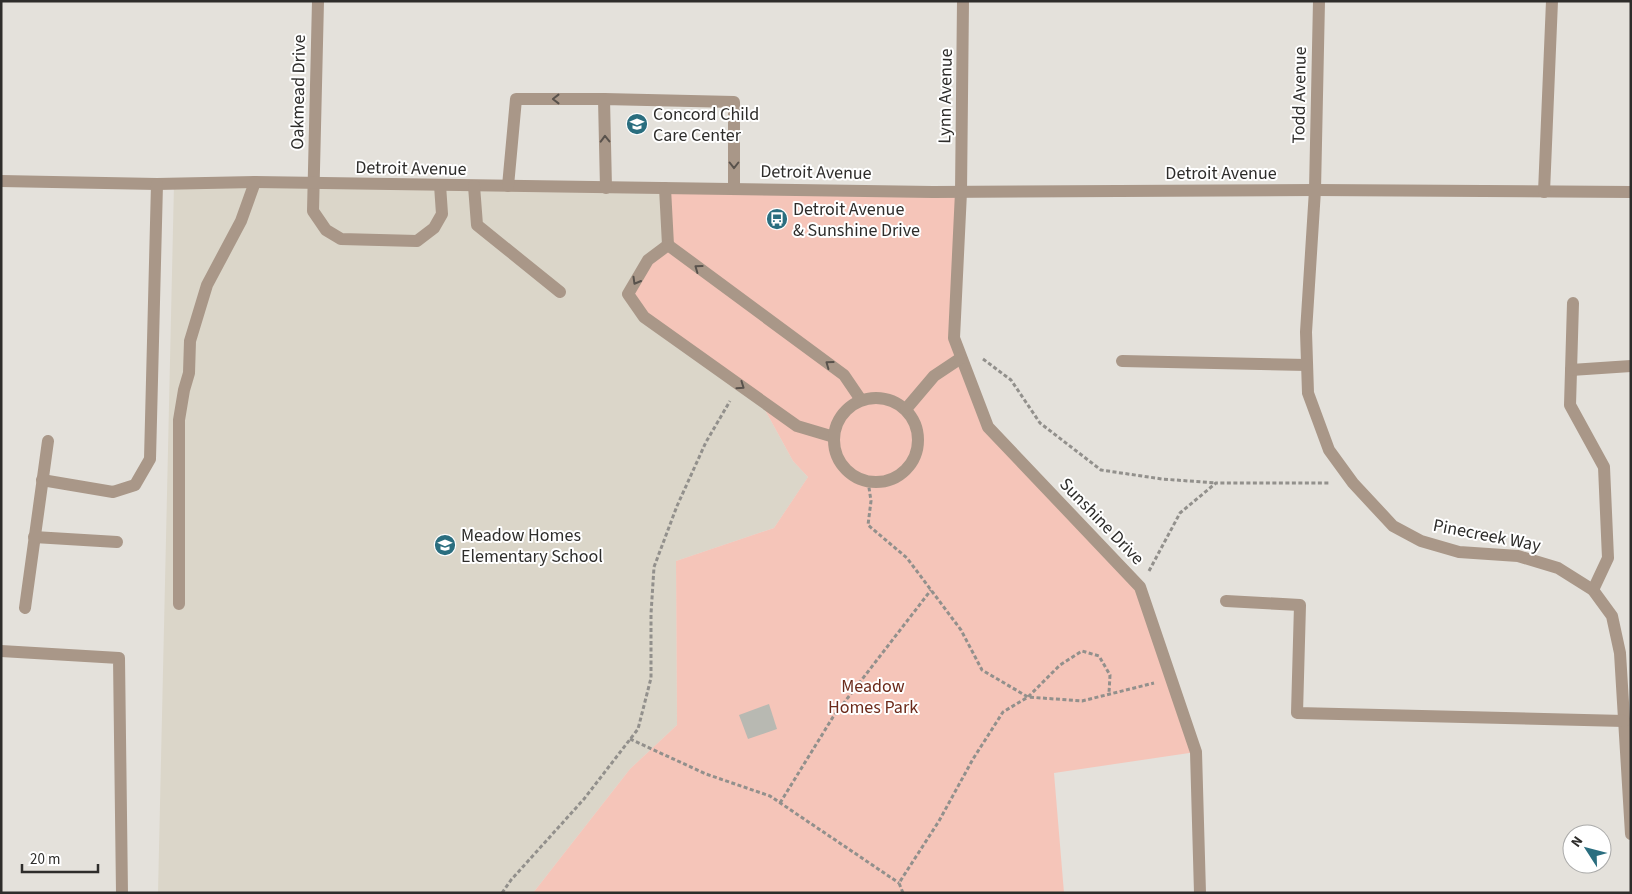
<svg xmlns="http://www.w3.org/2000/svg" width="1632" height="894" viewBox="0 0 1632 894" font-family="'Source Sans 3',sans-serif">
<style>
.built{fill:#dbd6c9}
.green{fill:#f5c5b9}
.building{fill:#b8b9b2}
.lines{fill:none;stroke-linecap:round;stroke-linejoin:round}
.path{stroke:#92908c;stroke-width:3;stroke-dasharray:4 2.5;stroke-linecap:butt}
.minor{stroke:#a99788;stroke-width:12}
.oneway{stroke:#59524c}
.labels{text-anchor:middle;stroke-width:4;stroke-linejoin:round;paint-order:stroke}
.street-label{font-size:18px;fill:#2e2d2b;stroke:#fff}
.poi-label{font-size:18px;fill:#2e2d2b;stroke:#fff;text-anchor:start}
.park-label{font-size:18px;fill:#6c2b1b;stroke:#fff}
</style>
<rect width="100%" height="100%" fill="#e4e1db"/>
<!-- built -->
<polygon class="built" points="174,184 665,188 759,399 793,461 808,477 774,528 676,561 677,725 630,769 533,893 158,893"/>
<!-- green -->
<polygon class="green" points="665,188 961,192 954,338 988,427 1140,587 1196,752 1054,773 1064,893 533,893 630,769 677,725 676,561 774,528 808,477 793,461 759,399 644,317 628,294 666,244"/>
<!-- building -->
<polygon class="building" points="769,704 777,729 748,739 739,715"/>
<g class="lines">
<!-- path -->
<g class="path">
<polyline points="983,359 1011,380 1040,423 1101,470 1162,479 1216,483"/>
<polyline points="868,481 871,501 868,525 907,558 961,630 982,670 1028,697 1082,701 1154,683"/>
<polyline points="1149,571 1180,513 1216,483 1329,483"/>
<polyline points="630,739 706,774 770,796 899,883"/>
<polyline points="780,803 833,717 931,590"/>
<polyline points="502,893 511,880 584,799 638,729 651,678 651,614 654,567 677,506 706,442 730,401"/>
<polyline points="903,893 899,883 939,821 973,759 1003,712 1028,697 1060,665 1082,651 1099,656 1110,675 1109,693"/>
</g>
<!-- minor -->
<g class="minor">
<polyline points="318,1 313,211 326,230 341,239 417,241 434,228 442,214 440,185"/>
<polyline points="963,1 961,192 954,338 988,427 1140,587 1196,752 1200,893"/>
<polyline points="1319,1 1315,190 1306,332 1308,393 1329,450 1353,483 1393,526 1421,541 1459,552 1518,556 1558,568 1593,590 1612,616 1620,653 1631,834"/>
<polyline points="1,181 157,184 255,182 933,192 1315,190 1631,192"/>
<polyline points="474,186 477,225 560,292"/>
<polyline points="508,186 516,99 604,99"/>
<polyline points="606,188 604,99 734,102 734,189"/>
<polyline points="665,188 668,245"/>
<polyline points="1544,192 1552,1"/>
<polyline points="668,245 648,260 628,294 644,317 797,426 834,437"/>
<polyline points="668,245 844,375 861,400"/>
<polyline points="1573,303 1570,405 1604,467 1608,558 1593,590"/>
<polyline points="1122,361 1307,365"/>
<polyline points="1571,370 1631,366"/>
<circle cx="876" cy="440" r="42"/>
<polyline points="906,409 934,376 961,358"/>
<polyline points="42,480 113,492 135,485 150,459 157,184"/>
<polyline points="34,537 117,542"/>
<polyline points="1226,601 1300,605 1297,713 1624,721"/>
<polyline points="179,604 179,420 184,390 189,373 190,341 207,285 241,221 255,182"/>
<polyline points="25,608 48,441"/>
<polyline points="1,651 119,658 122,893"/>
</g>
</g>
<!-- one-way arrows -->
<defs><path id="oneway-chevron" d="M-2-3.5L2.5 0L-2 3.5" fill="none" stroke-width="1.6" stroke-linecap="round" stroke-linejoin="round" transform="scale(1.25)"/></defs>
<g class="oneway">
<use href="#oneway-chevron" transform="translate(556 99) rotate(-180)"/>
<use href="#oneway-chevron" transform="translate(605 139) rotate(-91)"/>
<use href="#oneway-chevron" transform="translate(734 165) rotate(90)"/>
<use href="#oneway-chevron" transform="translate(698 268) rotate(-144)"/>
<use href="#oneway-chevron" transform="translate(636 281) rotate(120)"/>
<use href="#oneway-chevron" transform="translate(829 364) rotate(-144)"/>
<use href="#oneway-chevron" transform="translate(741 386) rotate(35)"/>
</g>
<!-- icons -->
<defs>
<g id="school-disc" transform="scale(1.125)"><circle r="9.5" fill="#2a6e7f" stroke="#fff"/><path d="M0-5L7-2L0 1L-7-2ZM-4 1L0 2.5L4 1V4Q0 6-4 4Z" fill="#fff"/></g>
<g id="bus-disc" transform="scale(1.125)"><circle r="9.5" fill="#2a6e7f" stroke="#fff"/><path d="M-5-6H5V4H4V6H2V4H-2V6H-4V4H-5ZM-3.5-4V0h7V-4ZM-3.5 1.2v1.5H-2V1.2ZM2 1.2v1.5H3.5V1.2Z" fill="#fff"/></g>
</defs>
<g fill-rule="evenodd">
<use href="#school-disc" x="637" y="124"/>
<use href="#bus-disc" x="777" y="219"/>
<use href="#school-disc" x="445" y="545"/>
</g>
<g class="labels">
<!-- street labels -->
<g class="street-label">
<text transform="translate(298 92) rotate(-89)" y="6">Oakmead Drive</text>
<text transform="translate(1299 95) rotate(-89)" y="6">Todd Avenue</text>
<text transform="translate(945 96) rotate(-89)" y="6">Lynn Avenue</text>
<text transform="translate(411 168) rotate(1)" y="6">Detroit Avenue</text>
<text transform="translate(816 172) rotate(1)" y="6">Detroit Avenue</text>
<text x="1221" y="179">Detroit Avenue</text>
<text transform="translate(1102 521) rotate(46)" y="6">Sunshine Drive</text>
<text transform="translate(1487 535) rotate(11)" y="6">Pinecreek Way</text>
</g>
<!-- poi labels -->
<g class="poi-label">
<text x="653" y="120">Concord Child<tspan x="653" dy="21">Care Center</tspan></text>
<text x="793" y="215">Detroit Avenue<tspan x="793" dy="21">&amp; Sunshine Drive</tspan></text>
<text x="461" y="541">Meadow Homes<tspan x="461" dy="21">Elementary School</tspan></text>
</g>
<!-- park labels -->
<g class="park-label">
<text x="873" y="692">Meadow<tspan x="873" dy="21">Homes Park</tspan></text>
</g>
</g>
<!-- border -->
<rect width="1632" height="894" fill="none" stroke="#2e2d2b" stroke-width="5"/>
<!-- north arrow -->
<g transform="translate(1587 849) rotate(306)"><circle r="24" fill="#ffffff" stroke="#ababaa"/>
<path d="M0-4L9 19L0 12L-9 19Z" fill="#2a6e7f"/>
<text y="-8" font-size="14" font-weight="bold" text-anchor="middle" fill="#2e2d2b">N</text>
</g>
<!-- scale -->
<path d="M22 864v8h76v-8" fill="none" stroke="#2e2d2b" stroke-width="2.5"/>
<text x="30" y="864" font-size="15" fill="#2e2d2b" stroke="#ffffff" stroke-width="4" paint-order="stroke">20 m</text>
</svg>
